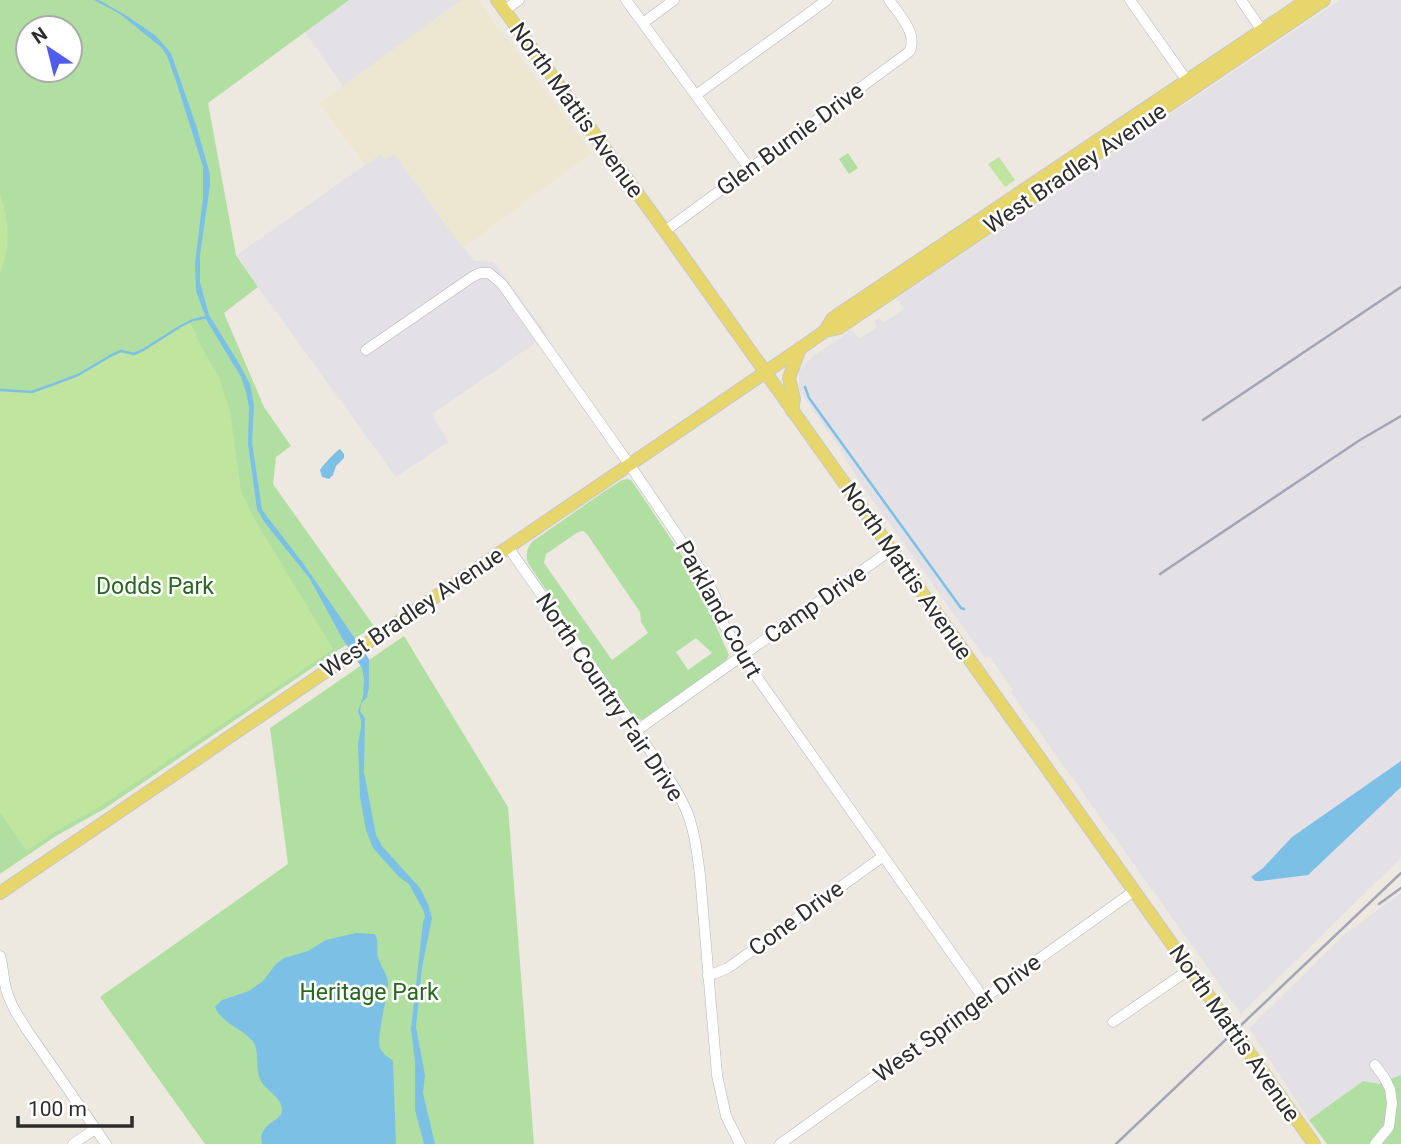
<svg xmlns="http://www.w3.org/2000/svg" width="1401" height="1144" viewBox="0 0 1401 1144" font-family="Roboto,sans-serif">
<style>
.industrial{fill:#e3e0e6}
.education{fill:#ede7d2}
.green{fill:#b1dfa2;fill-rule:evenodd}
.pitch{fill:#c0e59f}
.water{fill:#7dc0e6}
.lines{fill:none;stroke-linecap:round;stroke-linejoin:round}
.stream{stroke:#7dc0e6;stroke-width:2.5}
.minor-casing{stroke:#b4b5bf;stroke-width:11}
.major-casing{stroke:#c8c8c8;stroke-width:14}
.minor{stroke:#fff;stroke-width:10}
.major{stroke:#e6d66c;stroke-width:12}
.rail{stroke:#a3a4b5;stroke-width:2.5}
.labels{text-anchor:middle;stroke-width:5;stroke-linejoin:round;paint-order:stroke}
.street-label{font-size:23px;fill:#2d2d2d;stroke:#fff}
.park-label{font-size:23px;fill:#296621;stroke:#fff}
</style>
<rect width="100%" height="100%" fill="#ede9e1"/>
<!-- industrial -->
<g class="industrial">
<polygon points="349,0 462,0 343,86 305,32"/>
<polygon points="1340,0 1401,0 1401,858 1241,1014 1011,692 1013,690 990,657 985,658 860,482 838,446 799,390 799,371 812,357 852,330 859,339 877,327 874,321 879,318 883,323 904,309 897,298"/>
<polygon points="394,153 474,261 494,262 547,335 432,414 448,442 396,477 258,287 237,255 381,154"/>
<polygon points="1401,893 1401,1075 1379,1084 1363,1081 1309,1120 1249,1028 1344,935"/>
</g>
<!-- education -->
<polygon class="education" points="462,0 478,0 592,153 463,248 394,154 385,160 381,154 365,165 319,103"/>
<!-- green -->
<g class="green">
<path d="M0 0H349L208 103 236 255 258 287 224 313 264 407 291 446 276 457 273 484 374 626 104 809 56 836 0 874ZM28 28H70V70H28Z"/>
<polygon points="848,153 858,168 849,174 839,159"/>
<path d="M627 479 631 480 634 484 704 588 716 626 729 655 726 661 642 720 631 717 528 563C525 555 527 547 533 541L605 491 622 480ZM583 531 587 534 640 612 641 622 648 633 612 660 544 563 546 554 578 532ZM696 638 712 653 688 670 676 652Z"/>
<polygon points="404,636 508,807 534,1144 205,1144 100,997 288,864 270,728"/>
<polygon points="1401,1075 1401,1144 1327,1144 1309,1120 1363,1081 1379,1084"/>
</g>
<!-- pitch -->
<g class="pitch">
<polygon points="999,157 1015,180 1005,187 988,164"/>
<path d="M0 194C9 220 11 247 0 273Z"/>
<polygon points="190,322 202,348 219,377 230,411 241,491 255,520 333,649 98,808 54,832 27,851 0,812 0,390 32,392 54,384 78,375 112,355 121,351 134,353 143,350 181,326"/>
</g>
<!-- water -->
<g class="water">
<polygon points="94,0 99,0 127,16 155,35 171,53 196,125 210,174 210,186 200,255 200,282 209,315 237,360 250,384 254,405 252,442 262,510 303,563 369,659 369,687 367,697 361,704 360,711 365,718 364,772 376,835 382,846 420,888 428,904 432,918 422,968 416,1027 425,1075 423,1093 435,1144 424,1144 415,1110 415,1062 411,1029 423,922 425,917 424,912 409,884 399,877 373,848 366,830 360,797 358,744 361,728 361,720 358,711 363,697 364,679 362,668 342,638 310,579 265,523 257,509 248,444 249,407 246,392 241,377 207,321 196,291 195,263 203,198 203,167 177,84 167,56 162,48 120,14"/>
<path d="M340 449 344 454V458L336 466 333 475 329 479 322 477 320 470C323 465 335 452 340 449Z"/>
<polygon points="1401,761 1401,787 1308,875 1261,881 1255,881 1251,877 1263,868 1292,837"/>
<path d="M356 933 375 934C380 943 375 951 379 960 382 969 389 976 388 986 387 999 375 1042 381 1050 383 1054 390 1058 393 1061L396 1144H262C257 1122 284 1122 282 1109 282 1099 268 1091 262 1083 255 1072 259 1056 255 1045 248 1030 222 1025 215 1007L222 1000 249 991 263 981 276 964 284 958 308 951 326 940Z"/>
</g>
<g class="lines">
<!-- stream -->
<g class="stream">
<polyline points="805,387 809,398 961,608 964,609"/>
<polyline points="0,390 32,392 54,384 78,375 112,355 121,351 134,354 143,350 181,326 193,320 208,317"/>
</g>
<!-- minor casing -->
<g class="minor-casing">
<g id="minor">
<polyline points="626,0 749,168"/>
<polyline points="1130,0 1190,85"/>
<polyline points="1241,0 1265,35"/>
<polyline points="505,10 519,0"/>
<polyline points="643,23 674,0"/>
<polyline points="696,95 827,0"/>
<path d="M665 231 909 52C919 35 899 14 889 0"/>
<polyline points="366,350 472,277 480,273 489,273 502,284 629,464 701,570 715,596 724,625 742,656 984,999"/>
<path d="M508 547C550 607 592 666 633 726 651 754 674 781 687 812 695 832 697 853 700 875L717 1075 726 1116 740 1144"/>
<polyline points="636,731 891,550"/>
<path d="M0 956C3 965 3 975 5 984 8 1001 18 1016 27 1030L106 1144"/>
<polyline points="708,976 728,968 882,857"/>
<polyline points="1113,1022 1190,969"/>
<polyline points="73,1144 95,1129"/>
<polyline points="780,1144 1134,891"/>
<polyline points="1375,1144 1389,1127 1392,1103 1390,1089 1384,1077 1375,1065"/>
</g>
</g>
<!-- major casing -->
<g class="major-casing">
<g id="major">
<polyline points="497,0 670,238 1314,1144"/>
<polyline points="825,331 833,318 1307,0"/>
<polyline points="792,411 794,399 789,378 800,348"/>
<polyline points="0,893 801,348 825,331 839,328 1324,0"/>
</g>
</g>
<!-- minor -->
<use href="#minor" class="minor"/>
<!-- major -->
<use href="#major" class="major"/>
<!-- rail -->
<g class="rail">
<polyline points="1203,420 1401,287"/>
<polyline points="1160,574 1360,440 1401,416"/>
<polyline points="1379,904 1401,888"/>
<polyline points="1116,1144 1401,873"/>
</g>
</g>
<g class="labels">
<!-- street labels -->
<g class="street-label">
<text transform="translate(577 110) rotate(54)" y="8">North Mattis Avenue</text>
<text transform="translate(790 139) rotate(-36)" y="8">Glen Burnie Drive</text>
<text transform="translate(1075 168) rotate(-34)" y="8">West Bradley Avenue</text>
<text transform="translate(907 571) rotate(55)" y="8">North Mattis Avenue</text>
<text transform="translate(815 604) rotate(-35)" y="8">Camp Drive</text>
<text transform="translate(719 609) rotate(61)" y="8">Parkland Court</text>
<text transform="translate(412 612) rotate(-34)" y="8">West Bradley Avenue</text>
<text transform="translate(610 697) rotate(56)" y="8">North Country Fair Drive</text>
<text transform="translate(796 918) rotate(-36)" y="8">Cone Drive</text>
<text transform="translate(957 1018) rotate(-36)" y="8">West Springer Drive</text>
<text transform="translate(1235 1033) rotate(55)" y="8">North Mattis Avenue</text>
</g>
<!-- park labels -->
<g class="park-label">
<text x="155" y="594">Dodds Park</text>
<text x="369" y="1000">Heritage Park</text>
</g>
</g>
<!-- north arrow -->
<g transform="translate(49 49) rotate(325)"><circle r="33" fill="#ffffff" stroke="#ababab" stroke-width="2"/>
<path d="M0-5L12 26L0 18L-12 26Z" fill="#4f5cec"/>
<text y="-10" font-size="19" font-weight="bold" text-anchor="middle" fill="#2d2d2d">N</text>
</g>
<!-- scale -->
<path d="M18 1116v10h114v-10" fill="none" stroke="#2d2d2d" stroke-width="3.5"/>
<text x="28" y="1116" font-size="21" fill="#2d2d2d" stroke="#ffffff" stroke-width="5" paint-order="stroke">100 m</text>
</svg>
